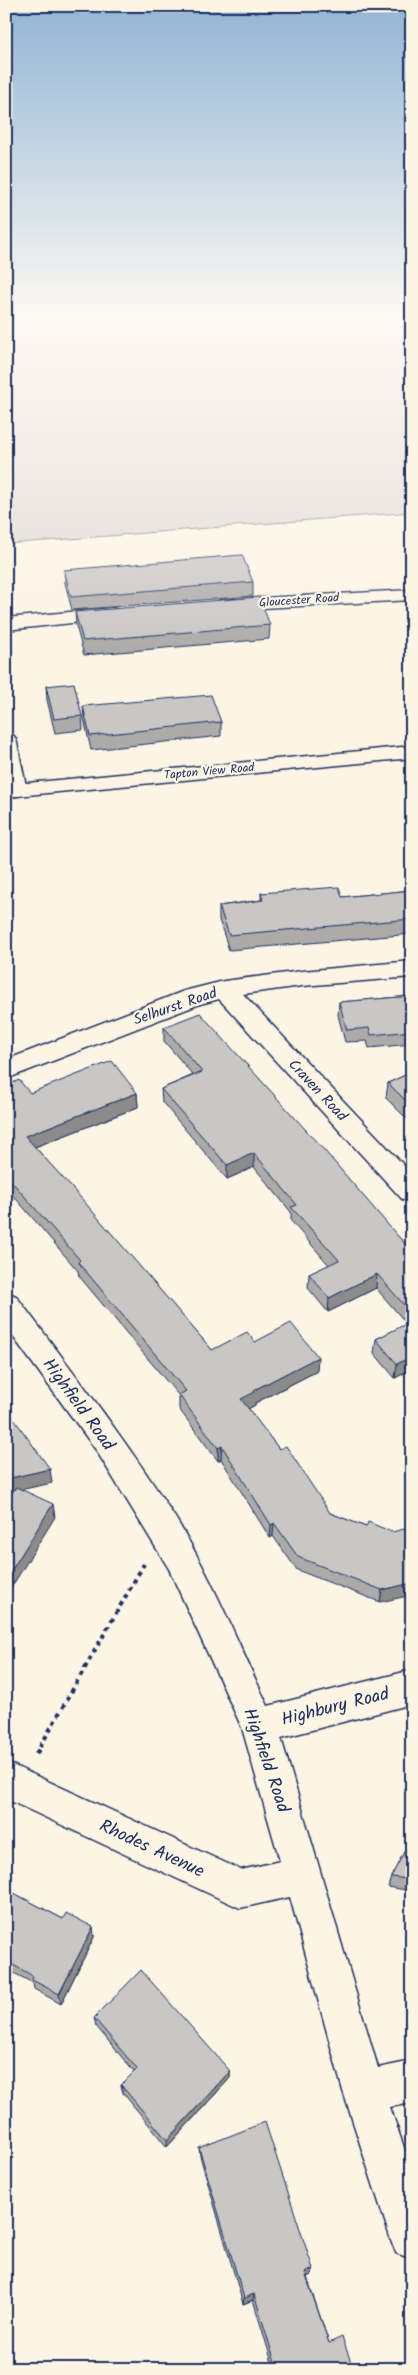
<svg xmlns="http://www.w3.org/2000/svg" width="418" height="2375" viewBox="0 0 418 2375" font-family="Kalam,sans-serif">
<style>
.green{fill:#dfdbd4;stroke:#7d8599}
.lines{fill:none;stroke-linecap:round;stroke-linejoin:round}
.street-casing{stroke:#1b2f5e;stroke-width:3}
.secondary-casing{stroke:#1b2f5e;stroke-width:3}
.path-far1{stroke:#1b2f5e;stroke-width:4;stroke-dasharray:4.5 4.5;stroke-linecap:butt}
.path{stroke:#1b2f5e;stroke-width:4.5;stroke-dasharray:5.5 5.5;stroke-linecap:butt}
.street{fill:#fcf5e5;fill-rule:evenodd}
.secondary{fill:#fcf5e5;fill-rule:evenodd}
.wall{fill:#acabaa;stroke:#1b2f5e}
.shaded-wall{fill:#8c8b8b;stroke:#1b2f5e}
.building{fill:#c8c7c6;stroke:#1b2f5e}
.labels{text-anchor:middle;stroke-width:4.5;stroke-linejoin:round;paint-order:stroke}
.far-street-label{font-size:12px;fill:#1b2f5e;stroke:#fcf5e5}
.street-label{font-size:15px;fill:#1b2f5e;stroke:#fcf5e5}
.near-street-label{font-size:18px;fill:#1b2f5e;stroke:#fcf5e5}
</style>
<rect width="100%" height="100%" fill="#fcf5e5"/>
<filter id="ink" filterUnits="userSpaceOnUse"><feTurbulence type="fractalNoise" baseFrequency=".02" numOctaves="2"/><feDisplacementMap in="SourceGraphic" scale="10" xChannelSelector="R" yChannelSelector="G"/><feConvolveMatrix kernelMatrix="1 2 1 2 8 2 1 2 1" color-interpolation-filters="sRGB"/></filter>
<g filter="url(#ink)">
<!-- green -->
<polygon class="green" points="6,321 412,321 412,512 6,544"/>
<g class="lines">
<!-- street casing -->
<g class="street-casing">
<g id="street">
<polygon points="412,590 412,600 224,610 218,609 215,605 218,601 224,600"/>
<polygon points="112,608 119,610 121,614 119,618 6,630 6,618"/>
<polygon points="6,733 13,735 16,739 27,790 24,795 16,796 8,795 6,791"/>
<polygon points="412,961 412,977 302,986 243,994 412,1174 412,1202 402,1199 219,999 200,1004 6,1079 6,1060 184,991 224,981 302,971"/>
<path d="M6 1292 16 1296C71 1369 127 1441 176 1519 212 1577 238 1644 268 1706L412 1670V1704L281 1738 378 2068 412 2061V2103L390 2107 412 2171V2259L396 2253 390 2237 343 2091 290 1897 240 1908 6 1799V1762L241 1870 280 1861 242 1728 169 1569 96 1450 6 1327Z"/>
</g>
</g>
<!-- secondary casing -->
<g class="secondary-casing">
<polygon id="secondary" points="412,746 412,758 6,797 6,785"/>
</g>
<!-- path-far1 -->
<polyline class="path-far1" points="40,1747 144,1564"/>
<!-- path -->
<polyline class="path" points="36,1754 41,1746"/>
<!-- street -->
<use href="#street" class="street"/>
<!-- secondary -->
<use href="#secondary" class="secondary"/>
</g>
<!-- wall -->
<g class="wall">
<polygon points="64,570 253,582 253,596 72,610 65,583"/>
<polygon points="75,612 270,625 269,639 84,655 76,626"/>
<polygon points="46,686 82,716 83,730 55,733 47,700"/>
<polygon points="83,706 221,722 221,736 91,750 84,719"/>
<polygon points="412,890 412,934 229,950 219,920 219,906 261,900 261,893 342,897"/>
<polygon points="412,996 412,1044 369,1048 367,1041 345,1042 338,1015 339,1002"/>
<polygon points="164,1027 396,1234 412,1251 412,1369 395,1378 374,1353 376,1339 407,1324 376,1288 328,1312 308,1288 309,1274 329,1265 291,1221 291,1212 254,1167 227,1179 162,1102 161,1089 193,1075 164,1041"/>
<polygon points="412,1072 412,1124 386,1098 388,1083"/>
<polygon points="6,1086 30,1093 137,1093 138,1107 35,1147 212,1350 255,1342 317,1371 255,1403 255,1405 248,1409 279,1449 330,1513 366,1527 392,1532 380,1602 297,1570 273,1536 270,1538 221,1459 218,1461 179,1409 179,1396 79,1276 78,1271 6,1187"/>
<polygon points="412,1837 412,1908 406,1890 388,1887 391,1877"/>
<polygon points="6,1889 63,1919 93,1927 94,1937 61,2004 34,1989 33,1983 6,1969"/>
<polygon points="94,2018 230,2071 230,2078 167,2147 123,2093 121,2085 134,2072 96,2026"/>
<polygon points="199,2148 313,2269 311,2275 307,2277 329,2343 350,2369 274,2369 253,2300 243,2304 200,2156"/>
</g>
<!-- shaded-wall -->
<g class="shaded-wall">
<polygon points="137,1093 138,1107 27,1150 25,1136"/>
<polygon points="254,1153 254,1167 227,1179 227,1165"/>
<polygon points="377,1274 376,1288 328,1312 329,1298"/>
<polygon points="412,1356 412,1369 395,1378 397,1364"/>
<polygon points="318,1357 317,1371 255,1403 255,1405 241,1413 241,1399 254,1390"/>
<polygon points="222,1446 221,1459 218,1461 218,1448"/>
<polygon points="50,1469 52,1483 6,1493 6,1479"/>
<polygon points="53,1504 55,1517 6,1596 6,1579"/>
<polygon points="274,1523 273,1536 270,1538 271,1525"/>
<polygon points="412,1583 412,1595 380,1602 382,1590"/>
<polygon points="93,1927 94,1937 61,2004 59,1994"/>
<polygon points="230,2071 230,2078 167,2147 167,2140"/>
<polygon points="313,2269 311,2275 304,2278 305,2273"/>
<polygon points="254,2294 253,2300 243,2304 244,2298"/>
</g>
<!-- building -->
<g class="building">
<polygon points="242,555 253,582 71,597 64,570"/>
<polygon points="259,597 270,625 83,641 75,612"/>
<polygon points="74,683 82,716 54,719 46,686"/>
<polygon points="211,695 221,722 90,736 83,706"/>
<polygon points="339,887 342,897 412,890 412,919 229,935 219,906 263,900 261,893"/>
<polygon points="412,996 412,1031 371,1035 369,1028 347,1030 339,1002"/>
<polygon points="200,1013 324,1150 396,1234 412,1251 412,1314 377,1274 329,1298 309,1274 339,1260 291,1207 297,1205 254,1153 227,1165 161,1089 202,1072 164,1027"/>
<polygon points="112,1061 137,1093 25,1136 81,1198 212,1350 247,1332 255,1342 291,1323 318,1357 254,1390 255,1392 241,1399 279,1449 286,1446 330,1513 366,1527 368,1522 392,1532 412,1527 412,1583 382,1590 298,1557 274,1523 271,1525 222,1446 218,1448 179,1395 186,1391 78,1262 80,1260 6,1175 6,1086 19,1080 30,1093"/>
<polygon points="412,1072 412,1107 388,1083"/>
<polygon points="412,1321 412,1356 397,1364 376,1339"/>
<polygon points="6,1408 50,1469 6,1479"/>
<polygon points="16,1487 53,1504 6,1579 6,1502"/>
<polygon points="412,1837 412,1888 409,1879 391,1877"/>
<polygon points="6,1889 63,1919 66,1913 93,1927 59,1994 32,1980 33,1976 6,1961"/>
<polygon points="141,1970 230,2071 167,2140 121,2085 137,2069 94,2018"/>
<polygon points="265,2122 313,2269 305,2273 329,2343 342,2337 352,2365 347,2367 348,2369 277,2369 254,2294 244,2298 199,2148"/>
</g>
</g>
<!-- sky -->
<linearGradient id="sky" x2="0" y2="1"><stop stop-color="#92b4d5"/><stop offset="0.49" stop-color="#fefaf3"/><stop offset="1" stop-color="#fefaf3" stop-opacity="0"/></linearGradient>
<rect width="418" height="653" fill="url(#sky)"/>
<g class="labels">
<!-- far-street labels -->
<g class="far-street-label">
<text transform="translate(299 600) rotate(-4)" y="4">Gloucester Road</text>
<text transform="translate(209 771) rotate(-5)" y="4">Tapton View Road</text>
</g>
<!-- street labels -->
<g class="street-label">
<text transform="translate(175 1006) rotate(-19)" y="5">Selhurst Road</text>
<text transform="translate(318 1090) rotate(47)" y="5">Craven Road</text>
</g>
<!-- near-street labels -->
<g class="near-street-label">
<text transform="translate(79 1404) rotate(54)" y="6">Highfield Road</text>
<text transform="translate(335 1706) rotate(-14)" y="6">Highbury Road</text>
<text transform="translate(267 1760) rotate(71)" y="6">Highfield Road</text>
<text transform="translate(152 1848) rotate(25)" y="6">Rhodes Avenue</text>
</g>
</g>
<!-- margin -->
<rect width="418" height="2375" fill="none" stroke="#fcf5e5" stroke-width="25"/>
<rect x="12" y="12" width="393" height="2350" fill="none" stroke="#1b2f5e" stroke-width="2" filter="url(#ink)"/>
</svg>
